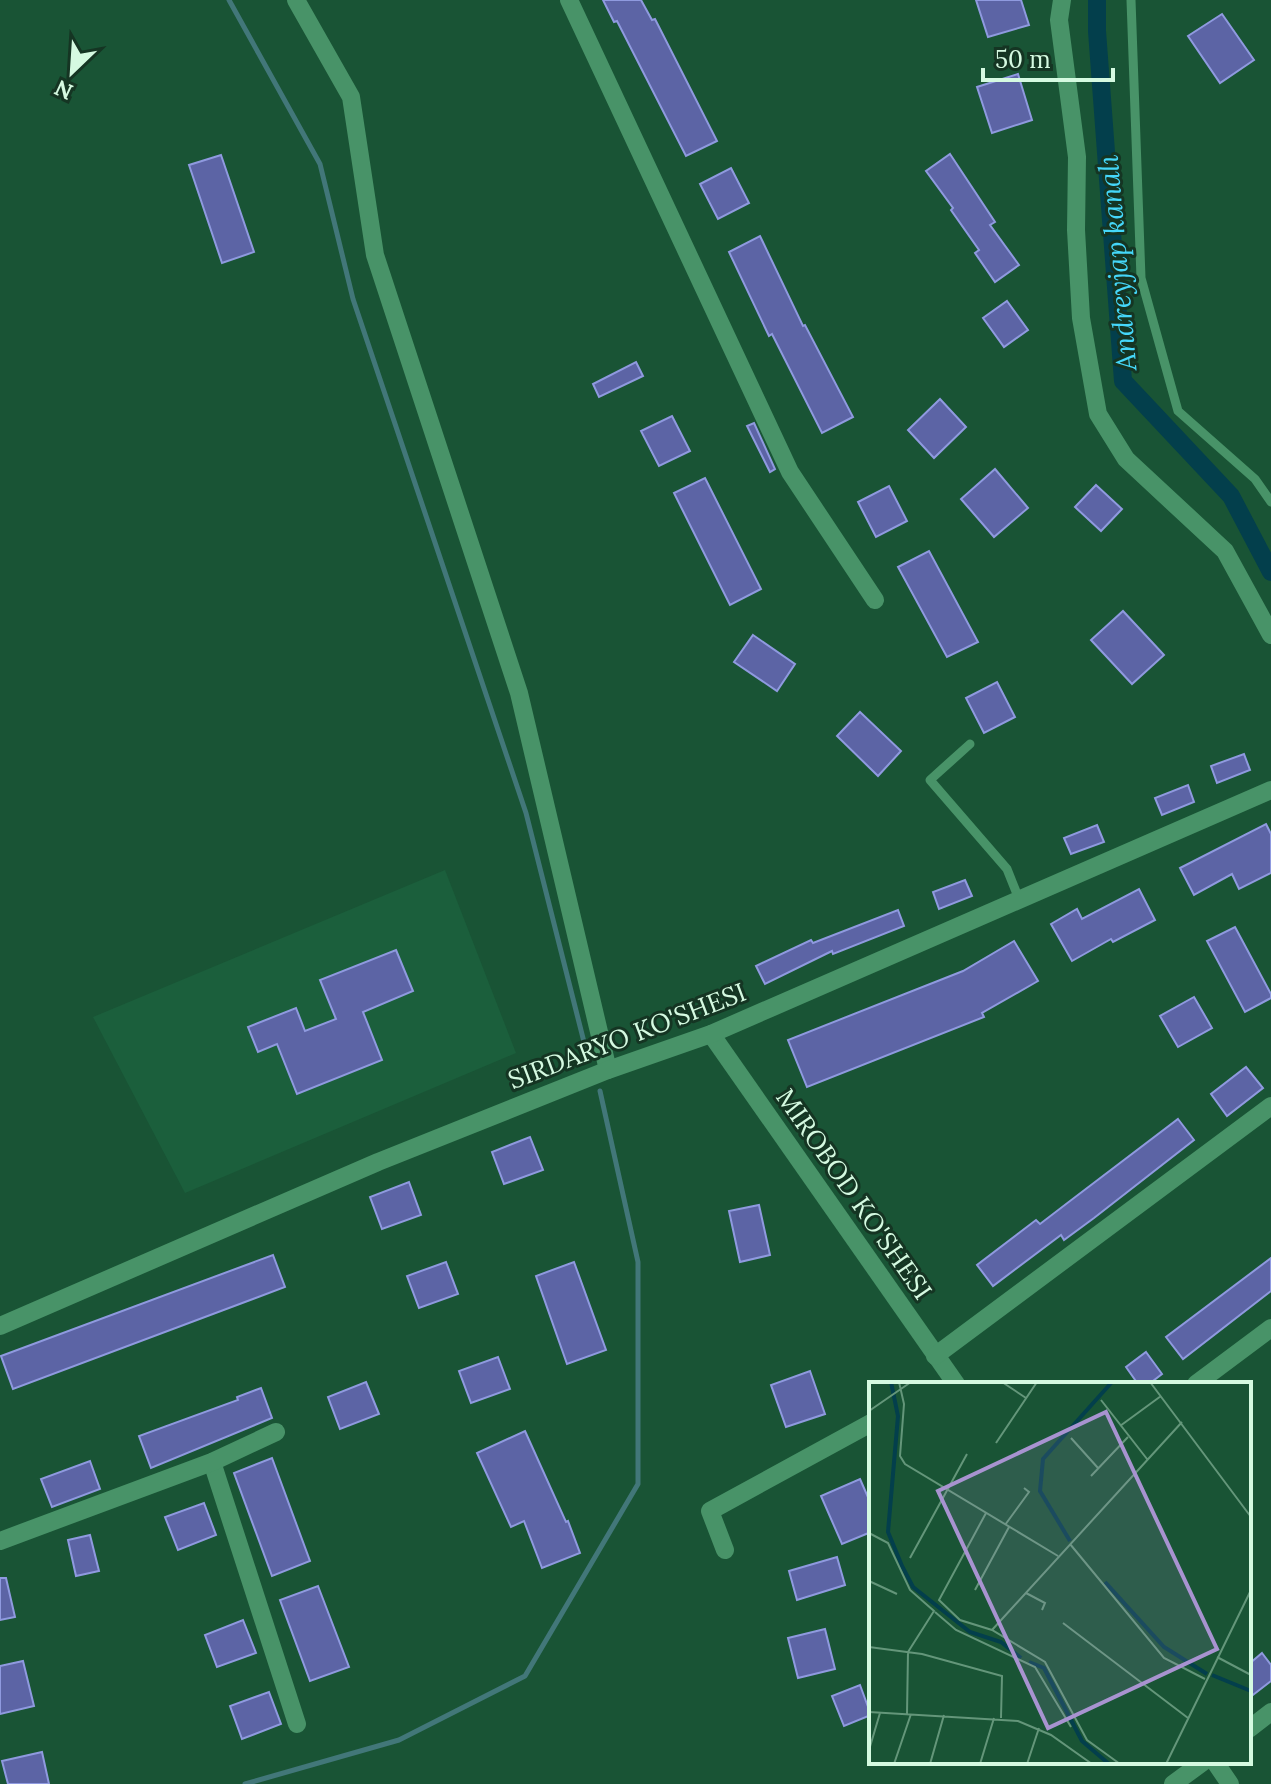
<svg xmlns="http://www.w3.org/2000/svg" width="1271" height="1784" viewBox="0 0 1271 1784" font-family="Lora,serif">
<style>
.built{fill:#1b5f3c}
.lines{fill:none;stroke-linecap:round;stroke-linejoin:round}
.stream{stroke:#427779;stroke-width:5}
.canal{stroke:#033f4c;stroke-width:18}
.building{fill:#5c64a5;stroke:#8f9adf;stroke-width:2}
.service{stroke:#489368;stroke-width:9}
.minor{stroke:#489368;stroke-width:18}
.labels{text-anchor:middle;stroke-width:6;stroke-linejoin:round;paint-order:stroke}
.street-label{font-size:26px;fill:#d5fae1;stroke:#153523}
.water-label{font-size:28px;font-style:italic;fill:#45d7f9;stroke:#153523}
.inset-river{fill:none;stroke:#033f4c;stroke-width:4}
.inset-road{fill:none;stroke:#64967a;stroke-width:2}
.view{fill:#a893d0;fill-opacity:0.15;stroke:#a893d0;stroke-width:4}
.inset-edge{fill:none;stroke:#d5fae1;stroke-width:4}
</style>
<rect width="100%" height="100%" fill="#195435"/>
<!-- built -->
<polygon class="built" points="445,870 516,1053 185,1193 93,1017"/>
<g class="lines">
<!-- stream -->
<g class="stream">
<polyline points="229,0 320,164 353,299 526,813 585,1046"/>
<polyline points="245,1784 399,1740 525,1676 638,1484 638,1262 600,1091"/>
</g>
<!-- canal -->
<polyline class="canal" points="1097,0 1097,31 1123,381 1231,496 1271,572"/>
</g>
<!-- building -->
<g class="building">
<polygon points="603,0 641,0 652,20 655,19 717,141 686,156 617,21 614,22"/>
<polygon points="976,0 1021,0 1029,25 988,37"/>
<polygon points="1222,14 1254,60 1220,83 1188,36"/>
<polygon points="1018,74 1032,120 992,133 977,87"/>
<polygon points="950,154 995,222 990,225 1019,265 995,282 975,253 979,250 951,210 953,208 926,171"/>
<polygon points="221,155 254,252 222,263 189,165"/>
<polygon points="731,168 749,203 718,219 700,184"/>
<polygon points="760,236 803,326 805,325 853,417 822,433 772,334 769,336 729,252"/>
<polygon points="1007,301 1028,330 1004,347 983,318"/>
<polygon points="636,362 643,376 599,397 593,384"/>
<polygon points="940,399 966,427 934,458 908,430"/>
<polygon points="672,416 690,451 659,466 641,431"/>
<polygon points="754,423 775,469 770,472 747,426"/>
<polygon points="995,469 1028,508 994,537 961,499"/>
<polygon points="705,478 761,589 730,605 674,493"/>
<polygon points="1096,485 1122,509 1101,531 1075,507"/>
<polygon points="889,486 907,521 876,537 858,502"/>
<polygon points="929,551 978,642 947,657 898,567"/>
<polygon points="1123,611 1164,655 1132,684 1091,640"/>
<polygon points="753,635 795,664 777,691 734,662"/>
<polygon points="997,682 1015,717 984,733 966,698"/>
<polygon points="860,712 901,751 878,776 837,736"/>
<polygon points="1244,754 1250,770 1217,783 1211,766"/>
<polygon points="1188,785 1194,802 1162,815 1155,798"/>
<polygon points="1266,824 1271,834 1271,873 1239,889 1232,874 1194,895 1180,868"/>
<polygon points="1097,825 1104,842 1071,854 1064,838"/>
<polygon points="965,880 972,896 939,909 933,892"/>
<polygon points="1139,889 1155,920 1113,942 1111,939 1072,961 1051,924 1077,909 1082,919"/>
<polygon points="898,910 904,926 833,954 832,951 765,984 756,966 811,940 813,943"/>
<polygon points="1235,927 1271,994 1271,998 1245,1012 1207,941"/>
<polygon points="1014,941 1038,981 982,1013 984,1017 807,1087 788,1040 963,971"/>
<polygon points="396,950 413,991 363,1012 382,1060 297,1094 277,1044 258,1052 248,1027 296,1008 305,1031 336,1019 320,980"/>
<polygon points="1194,997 1212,1028 1178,1047 1160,1016"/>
<polygon points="1246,1067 1263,1088 1227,1116 1211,1094"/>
<polygon points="1178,1119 1194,1140 1094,1218 1064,1240 1061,1235 993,1286 977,1265 1036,1220 1040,1224 1070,1201"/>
<polygon points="530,1137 543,1170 504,1184 492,1152"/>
<polygon points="409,1182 421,1215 382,1229 370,1197"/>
<polygon points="759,1205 770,1255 740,1262 729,1211"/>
<polygon points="273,1255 285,1287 13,1389 1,1356"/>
<polygon points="1271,1258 1271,1291 1183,1359 1166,1337"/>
<polygon points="446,1262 458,1294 419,1308 407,1276"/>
<polygon points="574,1262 606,1350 567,1364 536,1276"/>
<polygon points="1146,1352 1162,1374 1149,1384 1138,1384 1126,1367"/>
<polygon points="498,1357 510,1389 471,1403 459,1371"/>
<polygon points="810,1371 825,1414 786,1427 771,1385"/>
<polygon points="366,1382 379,1414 340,1429 328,1397"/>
<polygon points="261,1388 272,1418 151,1468 139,1436 238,1400 237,1397"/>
<polygon points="525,1431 566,1522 568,1521 580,1553 542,1568 524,1521 511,1527 477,1453"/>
<polygon points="272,1458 310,1561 272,1576 234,1473"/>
<polygon points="90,1461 100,1489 52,1507 41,1479"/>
<polygon points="860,1479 871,1504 871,1532 842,1544 821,1496"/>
<polygon points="204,1503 216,1535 178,1550 165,1517"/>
<polygon points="90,1535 99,1571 76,1576 68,1540"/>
<polygon points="837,1557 845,1585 797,1600 789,1571"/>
<polygon points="0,1578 6,1578 15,1617 0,1620"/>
<polygon points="318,1586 349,1667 310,1681 280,1600"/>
<polygon points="243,1620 256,1653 217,1667 205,1635"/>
<polygon points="825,1629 835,1669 798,1678 788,1638"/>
<polygon points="1262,1653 1271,1665 1271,1681 1249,1698 1249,1664"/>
<polygon points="23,1661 34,1706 0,1714 0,1666"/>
<polygon points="860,1685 871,1715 844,1726 832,1696"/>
<polygon points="269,1692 281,1724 242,1739 230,1706"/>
<polygon points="42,1752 49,1784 8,1784 2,1761"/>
</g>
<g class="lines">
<!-- service -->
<g class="service">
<polyline points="1131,0 1141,278 1178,411 1255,479 1271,502"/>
<polyline points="970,744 930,780 1007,869 1019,899"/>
</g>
<!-- minor -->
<g class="minor">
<polyline points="296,0 351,97 375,255 519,693 608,1070"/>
<polyline points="569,0 790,472 875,600"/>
<polyline points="1062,0 1059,20 1077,157 1076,230 1081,318 1098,414 1126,459 1225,551 1271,635"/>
<polyline points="711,1034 956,1384"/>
<polyline points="0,1326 378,1162 608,1070 711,1034 1271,790"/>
<polyline points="935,1356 1271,1106"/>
<polyline points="1196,1384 1271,1328"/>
<polyline points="212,1462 297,1724"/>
<polyline points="0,1541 212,1462 276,1432"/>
<polyline points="725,1550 710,1511 871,1423"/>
<polyline points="1249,1729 1271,1712"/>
<polyline points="1215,1762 1230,1784"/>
<polyline points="1173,1784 1203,1762"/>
</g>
</g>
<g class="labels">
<!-- street labels -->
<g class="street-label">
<text transform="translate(627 1036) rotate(-21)" y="9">SIRDARYO KO'SHESI</text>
<text transform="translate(854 1194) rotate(55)" y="9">MIROBOD KO'SHESI</text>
</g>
<!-- water labels -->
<g class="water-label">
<text transform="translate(1117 263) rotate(-95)" y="10">Andreyjap kanalı</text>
</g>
</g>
<!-- overview -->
<g transform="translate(869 1382)">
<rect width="382" height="382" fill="#195435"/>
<path class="inset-river" d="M22 0 29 34 19 150 33 184 44 205 101 250 132 260 152 276M201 159 171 109 174 77 243 0M236 200 295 265 338 292M160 280 175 286 213 359 240 382M343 293 382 309"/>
<path class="inset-road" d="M30 0 35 22 31 74 36 82 189 174M133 0 157 16M281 0 382 135M232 18 278 77M0 29 42 0M251 44 292 14M202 56 229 86M127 61 168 0M222 94 259 55M117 131 70 218 91 238 123 248 176 280 218 358 251 382M136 143 160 110 155 106M0 151 19 161 41 208 65 229 39 270 38 332M201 162 295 276 336 297M41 176 98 72M0 199 28 212M106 208 140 145M157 211 176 221 173 228M66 230 87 248 166 285 202 345M194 241 319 336M123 248 313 40M0 265 53 272 133 294 132 336M348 275 382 293M0 330 149 339 182 353 223 382M0 368 11 331M25 382 42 332M61 382 75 333M111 382 125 336M158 382 170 346M297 382 382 208"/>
<path class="view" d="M237 30 348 267 179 346 69 109Z"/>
<rect width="382" height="382" class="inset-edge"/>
</g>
<!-- north arrow -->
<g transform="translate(72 72) rotate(205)" stroke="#153523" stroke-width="6" paint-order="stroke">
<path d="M0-6L14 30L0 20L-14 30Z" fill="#d5fae1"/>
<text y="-12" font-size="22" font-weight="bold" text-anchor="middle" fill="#d5fae1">N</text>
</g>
<!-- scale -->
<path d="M983 68v12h130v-12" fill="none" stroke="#d5fae1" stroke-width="4"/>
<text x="995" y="68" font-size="24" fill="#d5fae1" stroke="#153523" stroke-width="6" paint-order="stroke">50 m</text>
</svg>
